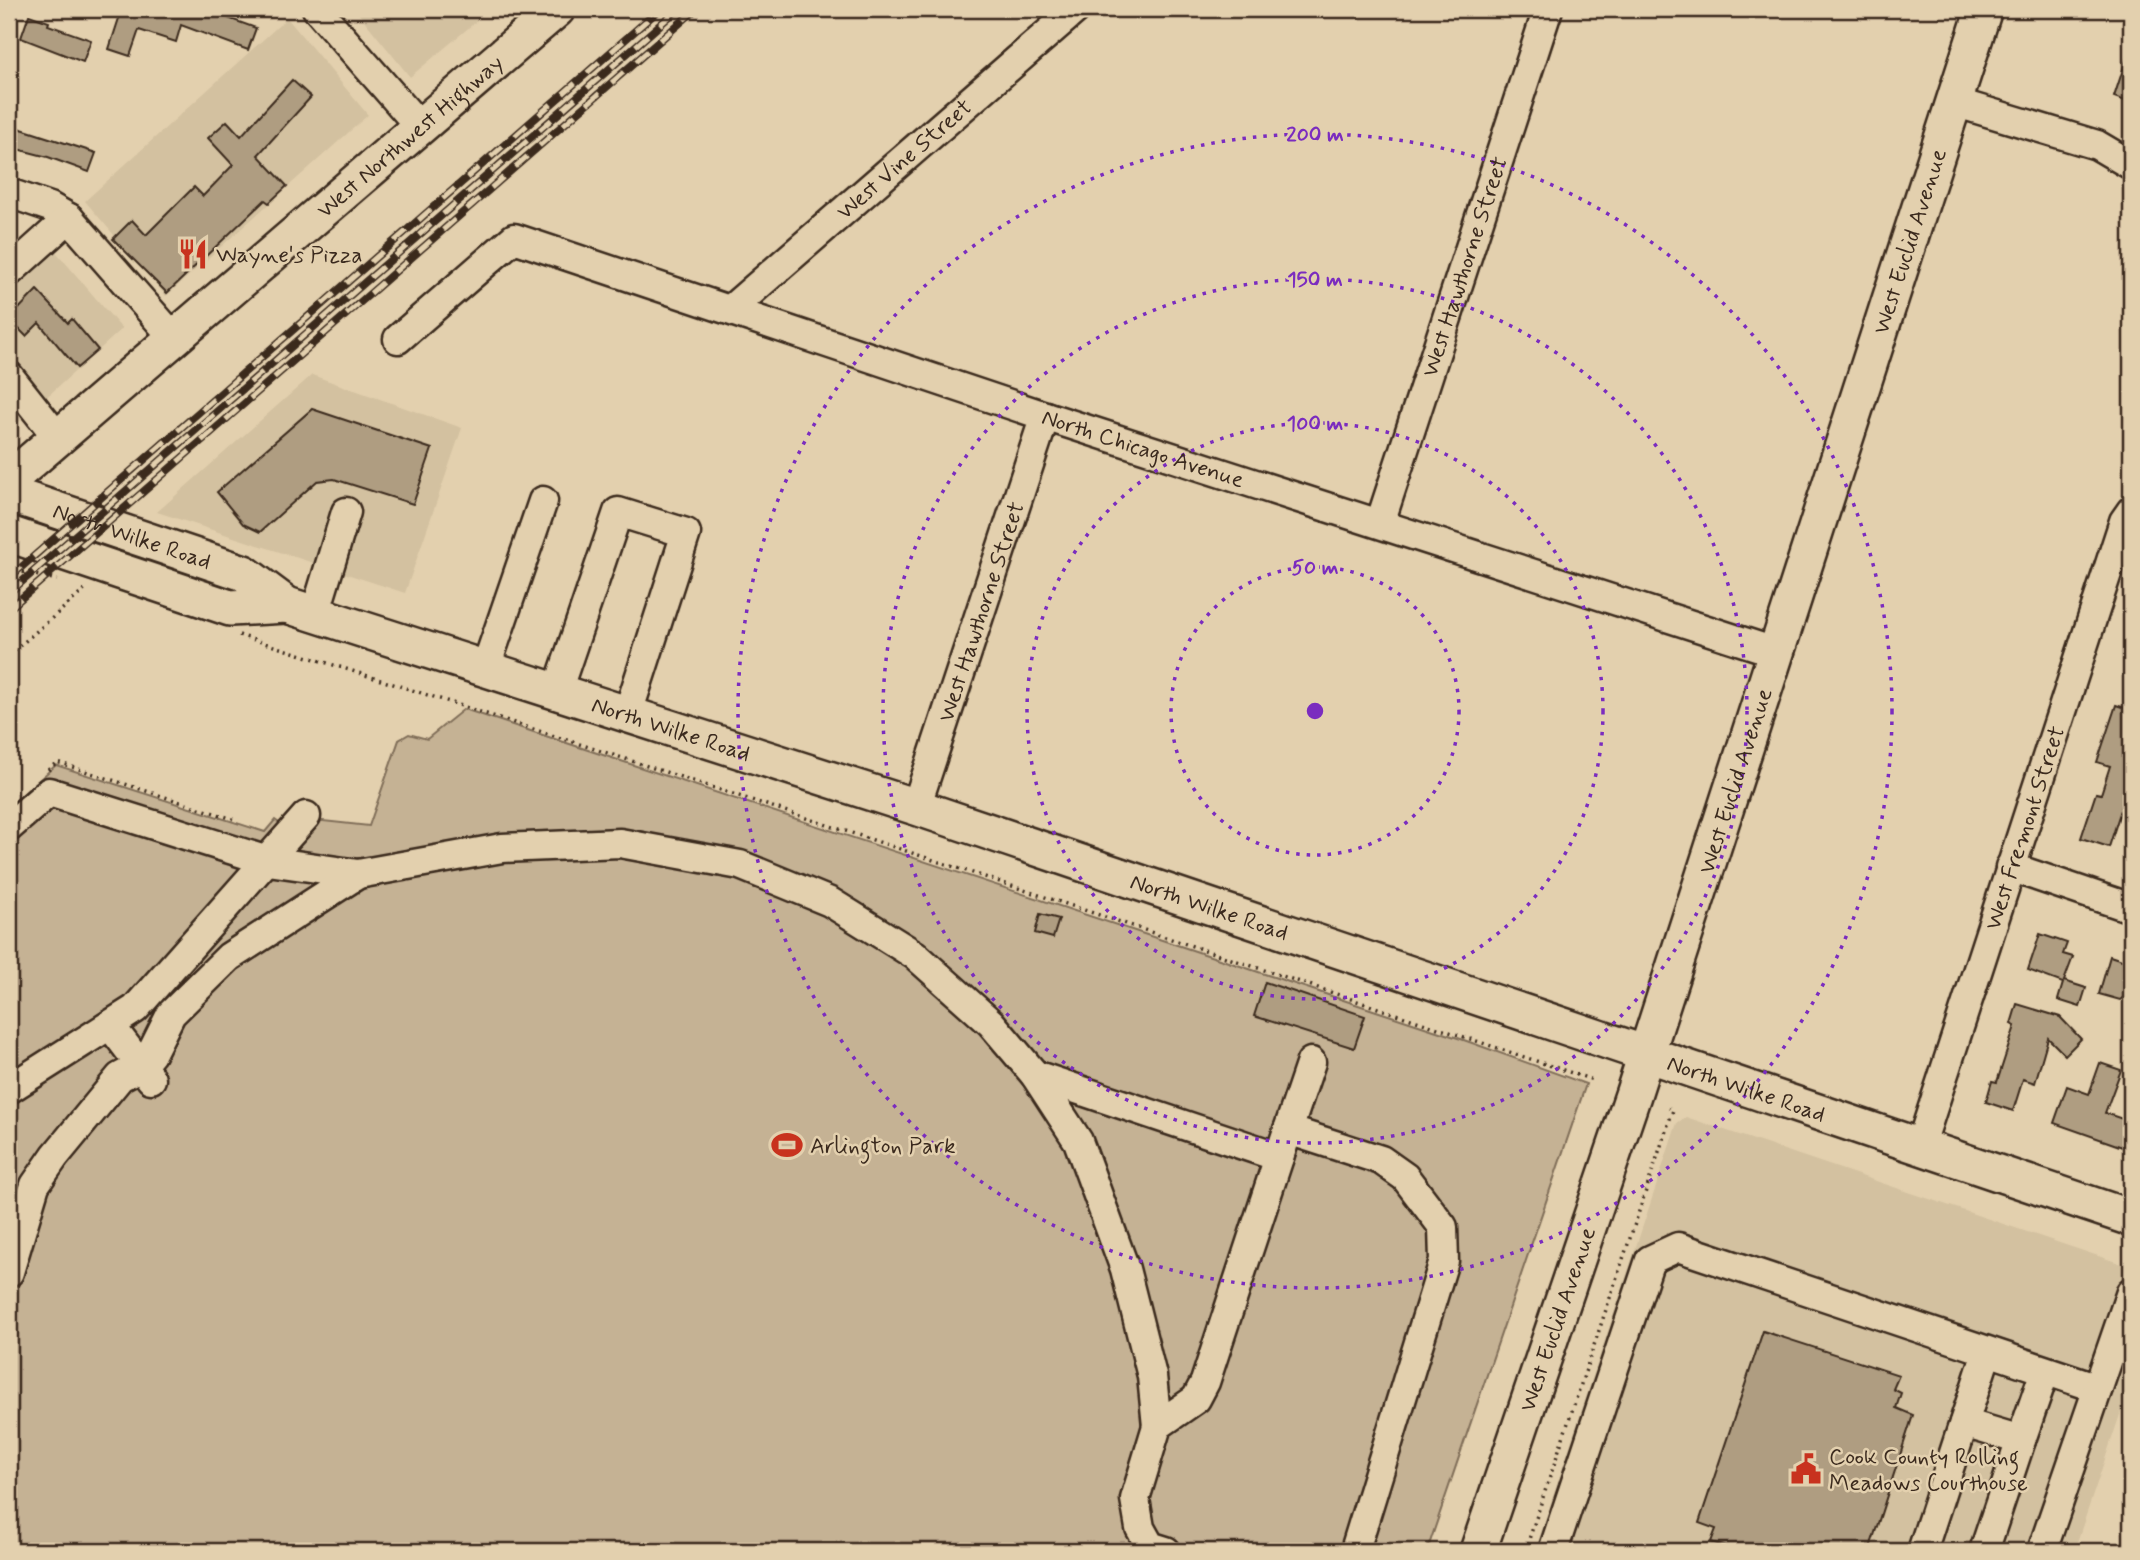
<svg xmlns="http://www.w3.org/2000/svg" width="2140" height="1560" viewBox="0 0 2140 1560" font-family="Mynerve,sans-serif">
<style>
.built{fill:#d3c1a0}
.green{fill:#c5b294;stroke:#806e59;stroke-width:2}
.building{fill:#af9d81;stroke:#3b2a1e;stroke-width:2}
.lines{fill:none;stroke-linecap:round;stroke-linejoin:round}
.minor-casing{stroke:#3b2a1e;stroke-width:33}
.major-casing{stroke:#3b2a1e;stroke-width:40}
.path{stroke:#3b2a1e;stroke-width:3.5;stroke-dasharray:2 5;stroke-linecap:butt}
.minor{stroke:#e3d0ae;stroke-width:28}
.major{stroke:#e3d0ae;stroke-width:35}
.rail-casing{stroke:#3b2a1e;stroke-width:8}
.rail{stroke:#e3d0ae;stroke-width:5;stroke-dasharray:16;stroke-linecap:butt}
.ring{fill:none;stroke:#7b2cbf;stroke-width:3.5;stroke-dasharray:3.5 7}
.labels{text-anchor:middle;stroke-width:5;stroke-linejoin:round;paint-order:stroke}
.street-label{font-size:23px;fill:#3b2a1e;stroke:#e3d0ae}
.poi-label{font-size:23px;fill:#3b2a1e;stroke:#e3d0ae;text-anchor:start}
.centre{fill:#7b2cbf;stroke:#e3d0ae;stroke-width:3.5}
.ring-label{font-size:21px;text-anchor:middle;font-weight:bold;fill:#7b2cbf;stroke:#e3d0ae;stroke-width:5;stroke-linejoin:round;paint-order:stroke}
</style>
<rect width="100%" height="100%" fill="#e3d0ae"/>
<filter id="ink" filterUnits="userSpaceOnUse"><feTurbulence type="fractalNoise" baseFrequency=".0143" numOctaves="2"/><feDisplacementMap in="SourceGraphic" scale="14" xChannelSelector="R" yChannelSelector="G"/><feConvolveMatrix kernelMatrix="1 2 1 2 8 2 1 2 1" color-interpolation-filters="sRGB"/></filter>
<g filter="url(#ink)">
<!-- built -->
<g class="built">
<polygon points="355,9 491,9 410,77"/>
<polygon points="287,18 368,115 166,296 85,201"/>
<polygon points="46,240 122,329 9,431 9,268"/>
<polygon points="312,375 462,428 405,593 157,512"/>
<polygon points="1686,1117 2131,1267 2131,1382 2074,1551 1535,1551 1677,1123"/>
</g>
<!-- green -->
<polygon class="green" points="464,709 1461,1039 1586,1084 1427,1551 9,1551 9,806 56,765 265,832 275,820 299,837 314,820 369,826 399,740 409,734 427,739"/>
<!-- building -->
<g class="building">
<polygon points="122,9 203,9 256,28 248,50 181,25 176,42 139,30 130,56 109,49"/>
<polygon points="29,15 49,22 48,25 91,40 83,62 21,38"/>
<polygon points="2128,54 2131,55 2131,103 2114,97"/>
<polygon points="292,80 311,97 258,155 287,186 269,203 265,200 167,293 113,239 132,220 146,235 194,187 203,196 233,165 208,138 227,121 241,136"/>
<polygon points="9,125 96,153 89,172 48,157 9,147"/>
<polygon points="37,290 68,323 72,319 98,350 77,368 39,323 26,336 9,319"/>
<polygon points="312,409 432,449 413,504 334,479 317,481 260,532 243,524 217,492"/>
<polygon points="2116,705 2131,710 2131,792 2127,791 2109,847 2081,838 2096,793 2101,794 2110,766 2097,762"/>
<polygon points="1040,914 1059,919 1053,938 1035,933"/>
<polygon points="2040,934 2067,943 2063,954 2073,957 2064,981 2086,988 2080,1007 2058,1000 2063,983 2028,970"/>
<polygon points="2110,956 2131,963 2131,974 2125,996 2120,1000 2099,994"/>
<polygon points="1265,982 1365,1016 1354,1048 1254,1016"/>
<polygon points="2017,1004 2060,1017 2081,1039 2065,1055 2048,1038 2035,1083 2023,1079 2013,1111 1986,1102 1992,1081 1997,1082 2015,1026 2011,1024"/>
<polygon points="2100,1063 2121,1070 2105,1113 2131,1122 2131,1150 2054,1123 2067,1086 2089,1094"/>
<polygon points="1763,1331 1899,1375 1893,1389 1901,1393 1896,1408 1913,1415 1869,1551 1741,1551 1711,1542 1716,1529 1699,1523"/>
</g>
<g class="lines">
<!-- minor casing -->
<g class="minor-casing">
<g id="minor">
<polyline points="317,9 421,128"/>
<polyline points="1954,102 2097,145 2131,165"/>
<polyline points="9,193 50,207 69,218 175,339"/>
<polyline points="9,272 69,218"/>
<path id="s1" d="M731 309 1076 9"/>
<path id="s2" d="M398 339 514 238 1045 416 1775 652"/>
<polyline points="9,376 59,439"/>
<path id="s3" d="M1380 523 1548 9"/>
<polyline points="315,614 346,512"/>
<polyline points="486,667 543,501"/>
<polyline points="557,691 618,512 686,533 628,713"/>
<path id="s4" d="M916 807 1045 416"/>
<polyline points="9,827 49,792 268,861 358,874 502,848 620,843 740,865 830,902 915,955 991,1023 1035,1075 1078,1141 1125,1269 1152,1376 1157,1426 1196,1399 1205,1382 1288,1130"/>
<polyline points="2010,867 2131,908"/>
<polyline points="110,1025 151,1079"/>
<polyline points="1311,1062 1288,1130 1381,1160 1405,1177 1443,1227 1444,1261 1355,1550"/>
<polyline points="1035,1075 1279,1157"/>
<polyline points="9,1089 135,1009 306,816"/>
<path id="s5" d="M1920 1147 2124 521 2131 511"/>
<polyline points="9,1272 35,1185 55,1156 120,1077 141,1066 151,1054 171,1014 229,957 358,874"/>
<polyline points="1964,1423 2021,1440 1984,1551"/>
<polyline points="1157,1426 1135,1499 1140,1528 1150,1546 1166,1551"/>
<polyline points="2021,1440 2045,1371"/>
<polyline points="1553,1551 1650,1260 1678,1247 2098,1388 2131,1292"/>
<polyline points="1922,1551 1987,1352"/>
<polyline points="2042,1551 2098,1388"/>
</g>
</g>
<!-- major casing -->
<g class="major-casing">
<g id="major">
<path id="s6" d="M9 480 557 9"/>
<path id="s7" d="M9 494 244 573 287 605 916 807 2131 1218"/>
<polyline points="9,534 230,608 287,605"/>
<path id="s8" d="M1478 1551 1633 1095 1984 9"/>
</g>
</g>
<!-- path -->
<g class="path">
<polyline points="9,569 57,580"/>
<path d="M239 635C692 778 1142 929 1593 1080"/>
<polyline points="9,655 87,588"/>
<polyline points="48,770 57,762 233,819"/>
<polyline points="1525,1551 1673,1110 1669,1108"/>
</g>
<!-- minor -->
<use href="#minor" class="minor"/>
<!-- major -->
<use href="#major" class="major"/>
<!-- rail casing -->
<g class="rail-casing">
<g id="rail">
<polyline points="9,578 660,9"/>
<polyline points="9,593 678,9"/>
<polyline points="9,609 696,9"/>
</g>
</g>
<!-- rail -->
<use href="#rail" class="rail"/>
</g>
</g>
<!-- distance rings -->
<g class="ring">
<circle cx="1315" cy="711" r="144"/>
<circle cx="1315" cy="711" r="288"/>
<circle cx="1315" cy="711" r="432"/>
<circle cx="1315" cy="711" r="577"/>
</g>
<!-- icons -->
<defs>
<g id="restaurant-bare" transform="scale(2.415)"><path d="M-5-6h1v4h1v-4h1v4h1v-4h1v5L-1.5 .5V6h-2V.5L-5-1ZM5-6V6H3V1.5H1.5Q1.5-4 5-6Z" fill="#c8321e" stroke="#e3d0ae" stroke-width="2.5" paint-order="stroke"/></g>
<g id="stadium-bare" transform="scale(2.415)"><path d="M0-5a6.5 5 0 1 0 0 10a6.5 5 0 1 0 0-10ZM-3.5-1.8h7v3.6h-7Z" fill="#c8321e" stroke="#e3d0ae" stroke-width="2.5" paint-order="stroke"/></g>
<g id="civic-bare" transform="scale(2.415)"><path d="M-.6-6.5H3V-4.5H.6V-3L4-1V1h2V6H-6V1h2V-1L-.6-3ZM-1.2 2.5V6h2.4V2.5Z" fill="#c8321e" stroke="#e3d0ae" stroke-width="2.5" paint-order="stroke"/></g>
</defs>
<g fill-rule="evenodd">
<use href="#restaurant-bare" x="193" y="254"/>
<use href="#stadium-bare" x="787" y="1145"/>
<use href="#civic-bare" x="1806" y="1469"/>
</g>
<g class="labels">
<!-- street labels -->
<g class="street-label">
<text dy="8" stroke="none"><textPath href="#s6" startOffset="528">West Northwest Highway</textPath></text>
<text dy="8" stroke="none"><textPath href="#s1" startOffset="229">West Vine Street</textPath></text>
<text dy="8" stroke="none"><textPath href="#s8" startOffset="1379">West Euclid Avenue</textPath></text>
<text dy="8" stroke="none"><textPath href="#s3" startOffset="270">West Hawthorne Street</textPath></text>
<text dy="8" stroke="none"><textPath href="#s2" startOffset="817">North Chicago Avenue</textPath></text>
<text dy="8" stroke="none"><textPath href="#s7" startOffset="130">North Wilke Road</textPath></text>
<text dy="8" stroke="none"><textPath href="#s4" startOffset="206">West Hawthorne Street</textPath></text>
<text dy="8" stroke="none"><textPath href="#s7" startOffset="705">North Wilke Road</textPath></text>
<text dy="8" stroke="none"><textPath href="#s8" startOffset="812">West Euclid Avenue</textPath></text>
<text dy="8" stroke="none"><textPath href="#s5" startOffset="336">West Fremont Street</textPath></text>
<text dy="8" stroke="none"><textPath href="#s7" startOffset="1272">North Wilke Road</textPath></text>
<text dy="8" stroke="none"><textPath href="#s7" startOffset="1839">North Wilke Road</textPath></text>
<text dy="8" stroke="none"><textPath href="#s8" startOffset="245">West Euclid Avenue</textPath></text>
</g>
<!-- poi labels -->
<g class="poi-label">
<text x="216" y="262">Wayne's Pizza</text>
<text x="810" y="1153">Arlington Park</text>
<text x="1829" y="1464">Cook County Rolling<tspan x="1829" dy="26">Meadows Courthouse</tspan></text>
</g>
</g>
<circle cx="1315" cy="711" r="10" class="centre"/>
<g class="ring-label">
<text x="1315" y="141">200 m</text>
<text x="1315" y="286">150 m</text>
<text x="1315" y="430">100 m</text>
<text x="1315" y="574">50 m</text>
</g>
<!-- margin -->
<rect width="2140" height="1560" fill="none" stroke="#e3d0ae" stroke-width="35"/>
<rect x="18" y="18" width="2105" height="1525" fill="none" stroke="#3b2a1e" stroke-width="2.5" filter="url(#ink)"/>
</svg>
